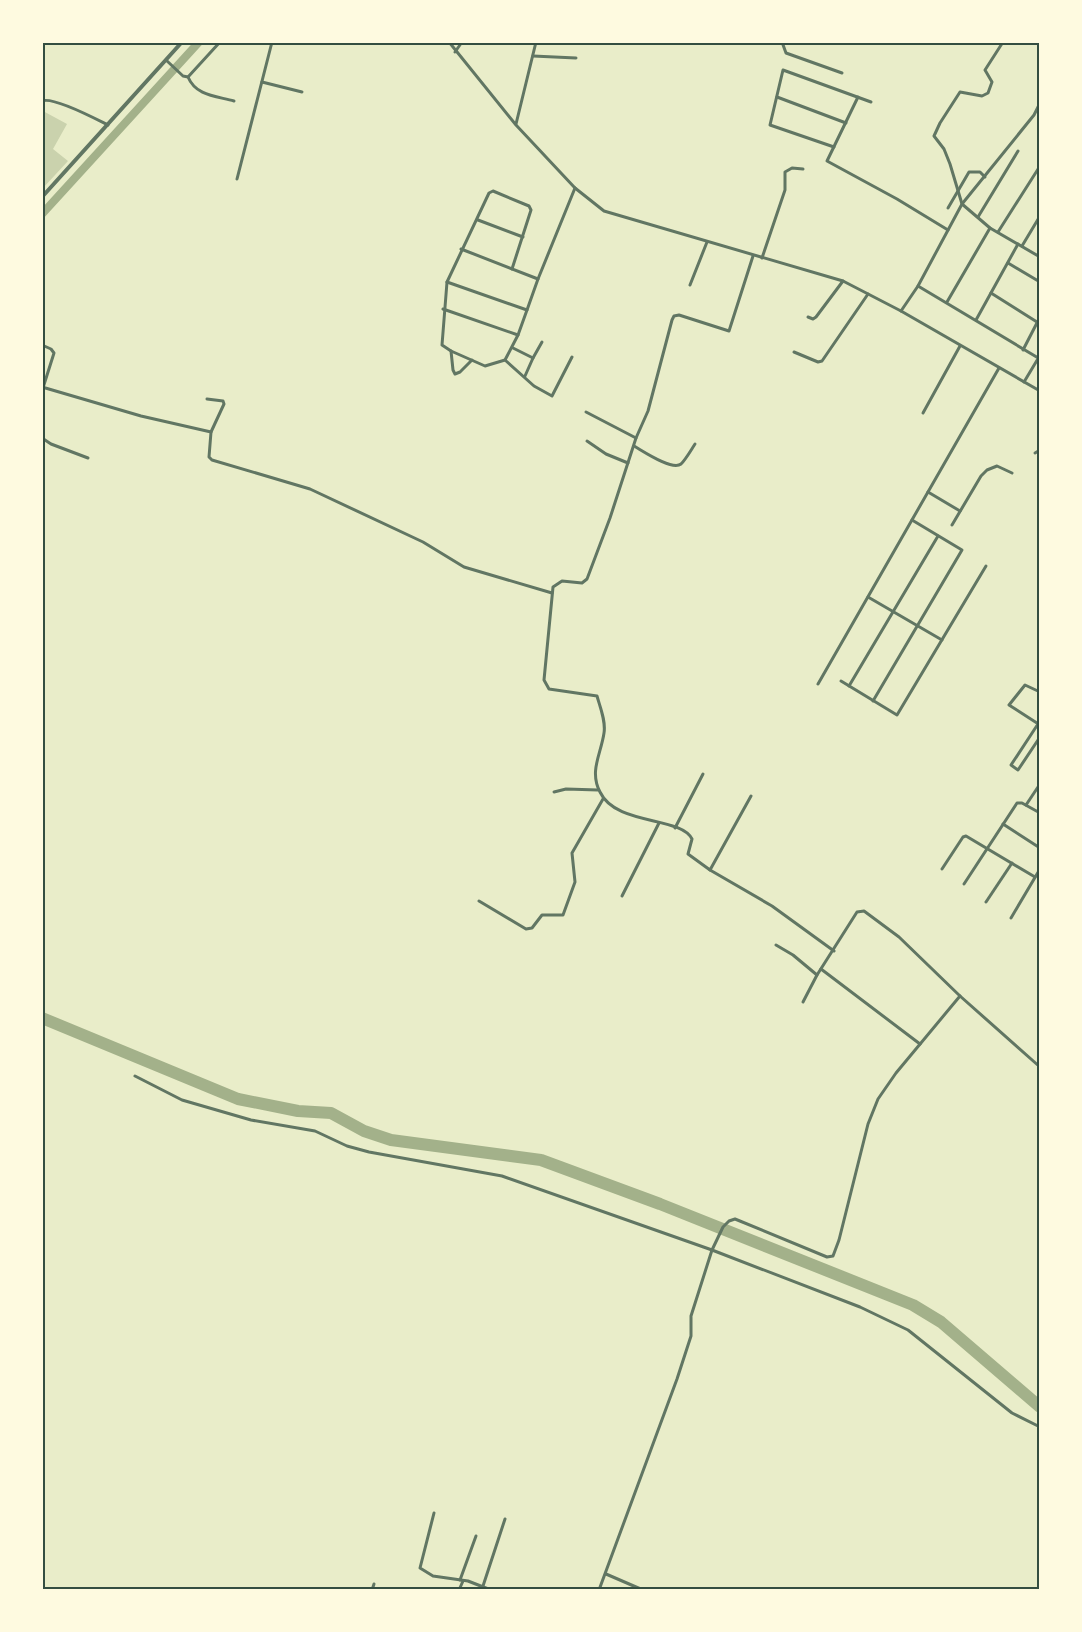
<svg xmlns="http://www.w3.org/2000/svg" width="1082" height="1632" viewBox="0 0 1082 1632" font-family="'Noto Sans',sans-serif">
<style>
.green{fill:#cad2ad}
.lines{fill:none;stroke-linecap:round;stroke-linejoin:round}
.canal{stroke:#a3b18a;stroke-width:8}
.river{stroke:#a3b18a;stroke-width:12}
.minor{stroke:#617663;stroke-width:3}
.tertiary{stroke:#617663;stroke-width:4}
.neatline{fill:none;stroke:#344e41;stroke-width:2}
</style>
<rect width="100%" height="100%" fill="#e9edc9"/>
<!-- green -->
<polygon class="green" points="43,111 67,124 53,149 68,161 43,188"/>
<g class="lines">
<!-- canal -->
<polyline class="canal" points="42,214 199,42"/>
<!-- river -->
<polyline class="river" points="42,1018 238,1099 298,1111 331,1113 364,1131 391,1140 541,1160 660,1204 913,1305 941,1322 1040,1407"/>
<!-- minor -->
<g class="minor">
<polyline points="449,42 516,125 575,188 604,211 843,281 901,311 1040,391"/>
<polyline points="782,42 786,53 842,73"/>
<polyline points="1003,42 985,70 992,82 988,93 982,96 960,92 940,123 934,136 944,149 950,164 962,204 990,228 1040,257"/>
<polyline points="455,52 462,42"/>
<polyline points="533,56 576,58"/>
<path d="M166 60 183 76 188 77C196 96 216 96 234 101"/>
<polyline points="188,77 220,42"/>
<polyline points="262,82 302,92"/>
<polyline points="777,97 846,123"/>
<polyline points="858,97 827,161 897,199 948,230"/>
<path d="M42 101C53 96 96 119 108 125"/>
<polyline points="516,124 536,42"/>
<polyline points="834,147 770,125 783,70 871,102"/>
<polyline points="237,179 272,42"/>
<polyline points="948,208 969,172 980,172 985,177"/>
<polyline points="978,217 1018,151"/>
<polyline points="478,220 523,237"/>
<polyline points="998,232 1040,166"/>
<polyline points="1022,246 1040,216"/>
<polyline points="461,249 538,279 575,188"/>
<polyline points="762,258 785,190 785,172 792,168 803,169"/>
<polyline points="1008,263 1040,282"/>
<polyline points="512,269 531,210 529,206 493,191 489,193 447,282 442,345 451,351 485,366 505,360 518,335"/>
<polyline points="447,282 527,310 538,279"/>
<polyline points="690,285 707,242"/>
<polyline points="918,286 1040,359"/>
<polyline points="991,293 1037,322"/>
<polyline points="947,302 990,228"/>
<polyline points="443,309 518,335 527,310"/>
<polyline points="901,311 918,286 962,204 1034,115 1040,103"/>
<polyline points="808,317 813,319 816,317 843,281"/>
<polyline points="976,320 1018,244"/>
<polyline points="42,345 51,349 54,353 42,391"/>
<polyline points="513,348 533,358 525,376"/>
<polyline points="1023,350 1040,317"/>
<polyline points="451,351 453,370 455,374 460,372 472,360"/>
<polyline points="794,352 818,362 822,361 868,294"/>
<polyline points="533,358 542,342"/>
<polyline points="505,360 534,386 552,396 572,357"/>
<polyline points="1024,382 1039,357"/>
<polyline points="42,387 141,416 211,432 209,457 212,460 310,489 423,542 464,567 552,593"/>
<polyline points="207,399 223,401 224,404 211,432"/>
<polyline points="586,412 636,438"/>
<polyline points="923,413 960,346"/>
<polyline points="42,438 51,444 88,458"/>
<polyline points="587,441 606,454 628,463"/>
<path d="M634 446C643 451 672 471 681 464 686 459 691 450 695 444"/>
<polyline points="1035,453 1040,450"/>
<polyline points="928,492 960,511"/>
<polyline points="952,525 981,476 987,470 997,466 1012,473"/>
<polyline points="868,597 942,640"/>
<polyline points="841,681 897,715 986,566"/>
<polyline points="818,684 999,368"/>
<polyline points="849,686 938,536"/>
<polyline points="1040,692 1025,685 1009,705 1040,725"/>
<polyline points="873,701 962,550 912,520"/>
<polyline points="1038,724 1011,765 1018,770 1040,737"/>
<polyline points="554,792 566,789 598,790"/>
<path d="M751 796 710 870 688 854 692 839C681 816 616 826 600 792 589 771 601 754 604 733 606 721 600 707 597 696L549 689 544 680 553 587 562 581 582 583 587 579 610 518 636 438 648 411 672 320 674 316 679 315 729 331 753 256"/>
<polyline points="1026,805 1040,784"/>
<polyline points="1003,824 1040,848"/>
<polyline points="675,828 703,774"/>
<polyline points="942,869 963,837 966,836 1035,877"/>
<polyline points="710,870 772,906 834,951"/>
<polyline points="964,884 1017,803 1022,803 1040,813"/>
<polyline points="622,896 659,823"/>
<polyline points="479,901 526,929 532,928 542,915 563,915 575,882 572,853 603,799"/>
<polyline points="986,902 1012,863"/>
<polyline points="1011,918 1040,869"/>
<polyline points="776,945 793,955 817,975 857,912 864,911 899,937 960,996 1040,1067"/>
<polyline points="821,969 920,1044"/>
<polyline points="803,1002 817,975"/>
<polyline points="135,1076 182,1100 251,1120 315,1131 347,1146 369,1152 502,1176 712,1250 860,1307 908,1330 1012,1413 1040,1427"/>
<polyline points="434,1513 420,1568 433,1576 468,1581 491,1590"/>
<polyline points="606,1574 643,1590"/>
<polyline points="460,1580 476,1536"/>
<polyline points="483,1586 505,1519"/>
<polyline points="372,1590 374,1584"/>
<polyline points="459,1590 463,1581"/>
<polyline points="599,1590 677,1379 691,1336 691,1316 712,1250 723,1227 729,1221 735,1219 827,1257 833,1256 839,1240 868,1124 878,1099 896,1073 960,996"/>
</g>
<!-- tertiary -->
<polyline class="tertiary" points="42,197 182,42"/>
</g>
<!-- border -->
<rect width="1082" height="1632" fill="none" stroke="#fefae0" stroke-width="88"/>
<rect x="44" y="44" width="994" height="1544" class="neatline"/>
</svg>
